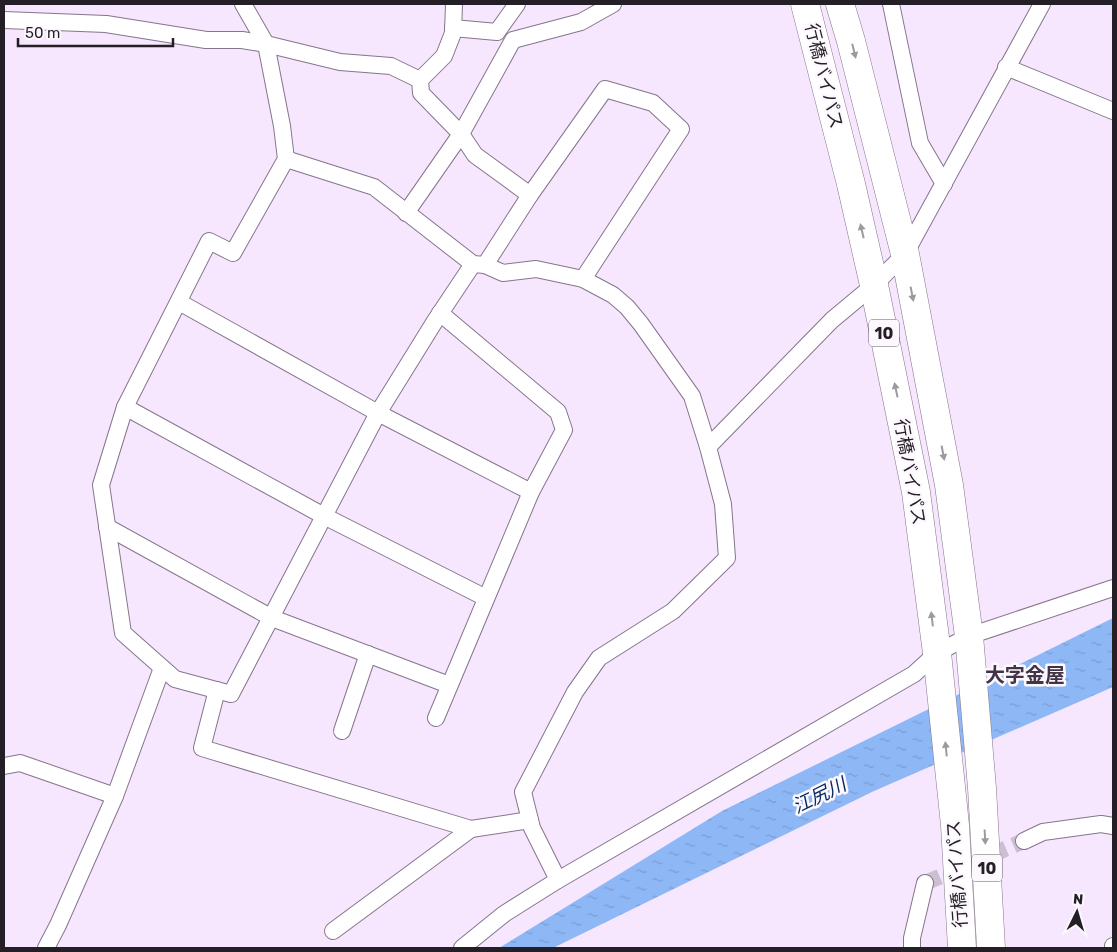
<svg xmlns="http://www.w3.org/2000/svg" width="1117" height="952" viewBox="0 0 1117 952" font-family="Rubik,'Noto Sans JP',sans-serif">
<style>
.water{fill:url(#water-ripples)}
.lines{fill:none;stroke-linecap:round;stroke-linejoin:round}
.minor-tunnel{stroke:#ccbed3;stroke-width:16;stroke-dasharray:16 8;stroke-linecap:butt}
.minor-casing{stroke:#85768b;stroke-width:18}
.trunk-casing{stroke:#85768b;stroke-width:29}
.minor{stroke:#fff;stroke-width:16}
.trunk{stroke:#fff;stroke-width:28}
.oneway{fill:#9c9a9d}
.labels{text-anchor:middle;stroke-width:5;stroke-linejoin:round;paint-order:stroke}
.shield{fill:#fcf8fd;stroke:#655f66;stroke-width:1}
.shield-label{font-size:16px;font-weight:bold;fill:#241e26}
.street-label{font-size:18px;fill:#241e26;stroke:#fcf8fd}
.water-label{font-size:19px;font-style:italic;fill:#04295e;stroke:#fcf8fd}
.quarter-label{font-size:20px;font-weight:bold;fill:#413447;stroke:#fcf8fd}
</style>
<defs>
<pattern id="water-ripples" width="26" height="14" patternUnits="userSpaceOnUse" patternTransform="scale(1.25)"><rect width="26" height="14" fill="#8eb7f6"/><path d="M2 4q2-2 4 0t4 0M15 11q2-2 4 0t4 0" fill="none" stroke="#7a9dd3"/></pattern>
</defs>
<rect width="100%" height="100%" fill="#f6e6fe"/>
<!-- water -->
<polygon class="water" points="1113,618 1113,687 874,791 553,948 499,948 722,811"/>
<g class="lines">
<!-- minor-tunnel -->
<polyline class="minor-tunnel" points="925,883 1024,841"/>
<!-- minor casing -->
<g class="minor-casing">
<g id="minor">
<polyline points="243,4 266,44 282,126 286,159 233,253 209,241 125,407 101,485 123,633 175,679 231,694 378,413 435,321 473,264"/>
<polyline points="891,4 920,143 944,184"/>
<polyline points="4,20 106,24 206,40 242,40 266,44 340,62 391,66 420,80 421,93 461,134 475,155 530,195"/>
<polyline points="453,28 497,32 517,4"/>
<polyline points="1006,67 1113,111"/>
<polyline points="420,80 444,56 453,33 454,4"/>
<polyline points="286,159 374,187 473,264 485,265 503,273 536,269 583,279 613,295 627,307 641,324 692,396 708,447 723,504 727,558 673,611 599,658 575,692 523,792 532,828 558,880"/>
<polyline points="406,213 461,134 513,40 581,22 613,4"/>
<polyline points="485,265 530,195 605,89 653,103 681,129 583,279"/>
<polyline points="179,302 378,413 531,492 436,718"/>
<polyline points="440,313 558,412 564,430 531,492"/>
<polyline points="125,407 324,516 486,598"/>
<polyline points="708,447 832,320 874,285 905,254 1042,4"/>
<polyline points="107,527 272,618 449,685"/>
<polyline points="217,690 202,748 471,829 530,820"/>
<polyline points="342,731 368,654"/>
<polyline points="4,766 20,763 115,796"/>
<polyline points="1024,841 1043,832 1101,824 1113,826"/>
<polyline points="333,931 471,829"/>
<polyline points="46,948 58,925 115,796 162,668"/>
<polyline points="462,948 504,914 558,880 914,674 937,653 969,636 1113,588"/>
<polyline points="912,948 912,938 925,883"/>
<polyline points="1113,948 1113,946"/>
</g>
</g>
<!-- trunk casing -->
<g class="trunk-casing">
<g id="trunk">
<polyline points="805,4 851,184 874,285 916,492 937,653 955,825 962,948"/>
<polyline points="840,4 851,41 905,254 949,485 969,636 982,788 991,948"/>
</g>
</g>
<!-- minor -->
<use href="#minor" class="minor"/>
<!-- trunk -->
<use href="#trunk" class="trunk"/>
</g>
<!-- one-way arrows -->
<defs><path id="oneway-solid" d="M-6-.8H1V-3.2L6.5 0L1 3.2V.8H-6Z" transform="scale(1.25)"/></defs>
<g class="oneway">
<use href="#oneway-solid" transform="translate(854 51) rotate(76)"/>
<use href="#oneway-solid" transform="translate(862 231) rotate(-103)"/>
<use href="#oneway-solid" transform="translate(912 294) rotate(79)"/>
<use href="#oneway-solid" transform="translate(896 390) rotate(-102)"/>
<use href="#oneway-solid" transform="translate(943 453) rotate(79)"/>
<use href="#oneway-solid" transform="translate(932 619) rotate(-97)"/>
<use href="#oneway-solid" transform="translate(946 749) rotate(-96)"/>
<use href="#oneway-solid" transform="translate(985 837) rotate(87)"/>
</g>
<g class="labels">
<!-- shield labels -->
<g class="shield">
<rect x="869" y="319.5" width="30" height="27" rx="4"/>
<rect x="972" y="854.5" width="30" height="27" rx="4"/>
</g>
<g class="shield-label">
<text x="884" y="339">10</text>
<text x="987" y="874">10</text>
</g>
<!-- street labels -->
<g class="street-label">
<text transform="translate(824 76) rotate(76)" y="6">行橋バイパス</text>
<text transform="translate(910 472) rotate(80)" y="6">行橋バイパス</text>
<text transform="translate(957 874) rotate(-94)" y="6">行橋バイパス</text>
</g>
<!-- water labels -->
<g class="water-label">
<text transform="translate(819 795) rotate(-26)" y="7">江尻川</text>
</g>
<!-- quarter labels -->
<g class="quarter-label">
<text x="1025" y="682">大字金屋</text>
</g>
</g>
<!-- border -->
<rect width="1117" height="952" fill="none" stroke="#241e26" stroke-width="10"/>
<!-- north arrow -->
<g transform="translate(1077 912) rotate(5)" stroke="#fcf8fd" stroke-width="4" paint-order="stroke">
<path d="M0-4L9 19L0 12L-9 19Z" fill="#241e26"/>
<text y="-8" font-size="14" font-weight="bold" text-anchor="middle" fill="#241e26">N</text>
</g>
<!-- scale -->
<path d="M18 38v8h155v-8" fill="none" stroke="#241e26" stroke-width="2.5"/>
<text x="25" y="38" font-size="15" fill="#241e26" stroke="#fcf8fd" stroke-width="4" paint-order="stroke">50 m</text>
</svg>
